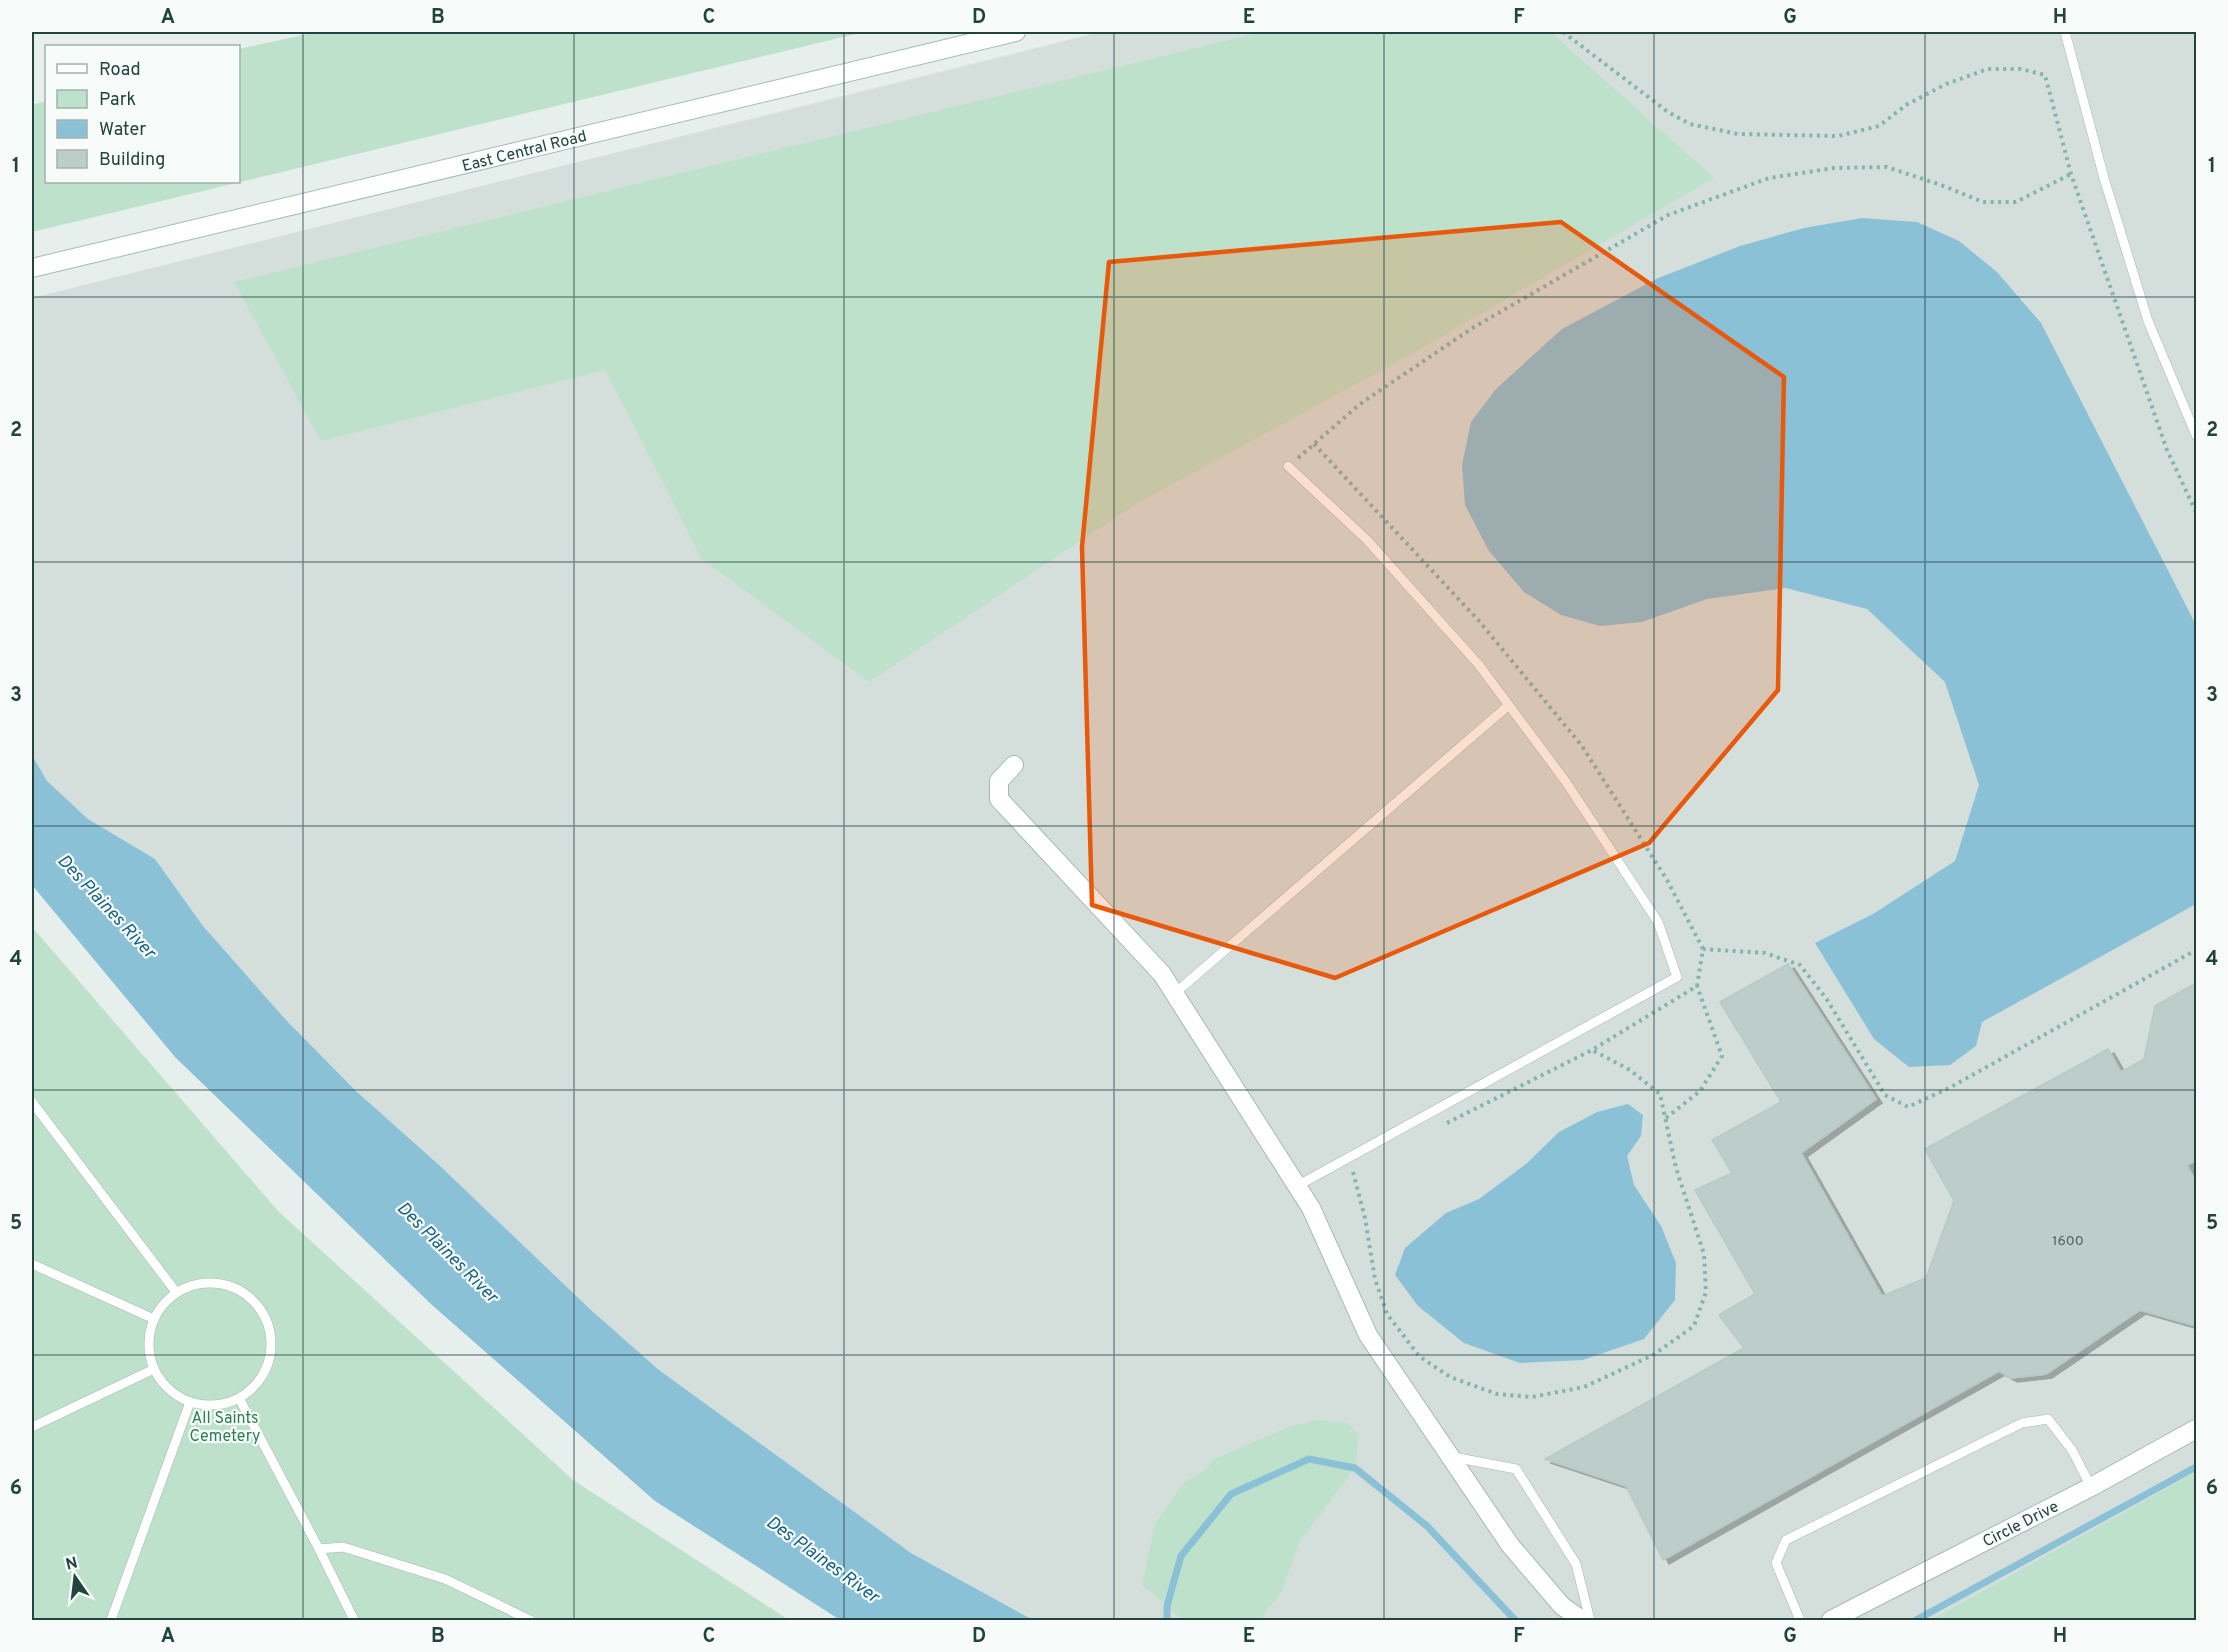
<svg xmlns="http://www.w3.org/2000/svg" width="2228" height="1652" viewBox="0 0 2228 1652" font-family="Overpass,sans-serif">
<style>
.built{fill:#d4dfdc}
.green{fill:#bee1cc}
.water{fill:#8bc1d7}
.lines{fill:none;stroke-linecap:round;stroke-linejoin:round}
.stream{stroke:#8bc1d7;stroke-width:7}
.building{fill:#bdcdc9;stroke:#b7cac4;stroke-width:1.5;filter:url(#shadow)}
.lane-casing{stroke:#a8b8b5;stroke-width:10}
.street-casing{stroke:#a8b8b5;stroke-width:20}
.secondary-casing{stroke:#a3bcb7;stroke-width:20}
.path{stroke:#84b5ac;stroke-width:4;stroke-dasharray:3 4.5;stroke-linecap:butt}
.lane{stroke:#fff;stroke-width:9}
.street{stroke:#fff;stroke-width:18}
.secondary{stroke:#fff;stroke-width:18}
.marked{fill:#e8590c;fill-opacity:0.2;stroke:#e8590c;stroke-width:4.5;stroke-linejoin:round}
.grid{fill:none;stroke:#23433f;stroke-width:1.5;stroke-opacity:0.55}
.labels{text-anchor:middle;stroke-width:4.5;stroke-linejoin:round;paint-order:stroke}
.number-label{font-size:14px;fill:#4a6662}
.street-label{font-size:16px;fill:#23433f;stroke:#f7fbfa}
.park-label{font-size:16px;fill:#2a7d55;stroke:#f7fbfa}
.water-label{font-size:18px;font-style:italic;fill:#186384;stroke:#f7fbfa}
.neatline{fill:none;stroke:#23433f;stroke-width:2}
.grid-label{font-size:20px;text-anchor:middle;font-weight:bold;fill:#23433f}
</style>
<defs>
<filter id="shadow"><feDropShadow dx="6" dy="4" stdDeviation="0" flood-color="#0004"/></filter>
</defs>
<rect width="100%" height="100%" fill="#e6efec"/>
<!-- built -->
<polygon class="built" points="1100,32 2196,32 2196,1620 1033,1620 911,1553 659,1370 592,1311 439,1165 356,1091 286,1020 203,926 155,859 88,819 47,781 32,755 32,298"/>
<!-- green -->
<g class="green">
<polygon points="316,32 864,32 32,232 32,105 46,101 46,182 238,182 239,49"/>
<polygon points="1262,32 1551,32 1714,178 1417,351 1134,505 869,682 702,559 605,370 321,441 234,282"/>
<polygon points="32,927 279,1212 573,1480 789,1620 32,1620"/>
<polygon points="1316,1420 1348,1423 1359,1436 1355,1468 1300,1541 1281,1593 1264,1614 1263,1620 1183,1620 1142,1585 1155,1524 1184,1482 1206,1470 1212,1460 1288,1427"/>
<polygon points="2196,1472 2196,1620 1931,1620"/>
</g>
<!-- water -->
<g class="water">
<polygon points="1862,218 1917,222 1959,241 1997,272 2041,323 2196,625 2196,904 1982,1022 1976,1046 1950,1065 1909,1067 1874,1039 1815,943 1873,914 1955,861 1979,785 1945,682 1867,609 1786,588 1707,599 1642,622 1600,626 1561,615 1524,592 1489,551 1465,505 1462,465 1471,422 1496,389 1562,329 1656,279 1740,246 1804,228"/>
<polygon points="32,755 47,781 88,819 155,859 203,926 286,1020 356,1091 439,1165 592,1311 659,1370 911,1553 1033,1620 840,1620 655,1501 432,1305 175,1057 32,885"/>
<polygon points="1628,1104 1643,1115 1641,1136 1627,1156 1634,1185 1661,1226 1676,1263 1675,1300 1644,1339 1583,1360 1520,1363 1464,1343 1418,1306 1395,1275 1405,1248 1446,1213 1479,1199 1526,1164 1559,1132 1597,1112"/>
</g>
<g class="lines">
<!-- stream -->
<g class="stream">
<polyline points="1167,1620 1167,1606 1181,1556 1231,1494 1309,1459 1355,1468 1427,1526 1515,1620"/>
<polyline points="1916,1620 2196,1467"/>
</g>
</g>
<!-- building -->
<polygon class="building" points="1788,964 1876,1099 1801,1153 1882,1296 1926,1278 1954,1201 1925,1149 2108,1049 2121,1072 2144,1059 2155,1006 2196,983 2196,1160 2187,1165 2196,1182 2196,1326 2140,1310 2046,1374 2011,1378 1999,1371 1663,1560 1626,1486 1545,1459 1744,1348 1719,1315 1755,1294 1695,1190 1732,1173 1712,1140 1781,1102 1720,1002"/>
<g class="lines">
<!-- lane casing -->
<g class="lane-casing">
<g id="lane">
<polyline points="2065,32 2104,178 2148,321 2196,435"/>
<polyline points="1288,466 1367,540 1479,665 1566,782 1658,922 1677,977 1297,1186"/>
<polyline points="1174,994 1509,705"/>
<polyline points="32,1102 176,1292"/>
<polyline points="32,1264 154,1319"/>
<circle cx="210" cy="1344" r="61"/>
<polyline points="239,1398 319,1549 343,1547 445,1579 530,1620"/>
<polyline points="32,1427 154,1369"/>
<polyline points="1453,1457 1516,1469 1576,1564 1590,1620"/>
<polyline points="319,1549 354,1620"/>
<polyline points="111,1620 190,1402"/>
<polyline points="1800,1620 1776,1563 1786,1540 2022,1423 2048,1419 2072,1450 2091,1487"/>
</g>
</g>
<!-- street casing -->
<g class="street-casing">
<g id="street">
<polyline points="1014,765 999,781 999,799 1162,974 1311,1208 1368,1335 1510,1545 1562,1606 1582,1620"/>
<polyline points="1831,1620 2091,1487 2196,1429"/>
</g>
</g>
<!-- secondary casing -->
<g class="secondary-casing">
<polyline id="secondary" points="32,268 1016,32"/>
</g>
<!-- path -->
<g class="path">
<polyline points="1563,32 1668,112 1690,124 1738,134 1838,136 1879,126 1906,105 1946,84 1988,69 2021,69 2045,75 2071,174 2167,450 2196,512"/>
<polyline points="1314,444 1479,621 1582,746 1667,880 1703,949"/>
<polyline points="1298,458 1360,404 1474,327 1668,215 1769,178 1834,168 1887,167 1941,185 1983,202 2016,202 2071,174"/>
<polyline points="1666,1118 1700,1091 1722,1056 1697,986"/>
<polyline points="1447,1123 1592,1050 1697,986 1703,949 1765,953 1800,965 1826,998 1885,1095 1908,1107 1949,1088 2196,950"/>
<polyline points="1353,1172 1365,1218 1375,1279 1387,1314 1419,1356 1450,1377 1497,1394 1532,1397 1584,1387 1653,1355 1694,1326 1706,1292 1704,1254 1676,1168 1660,1094 1630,1070 1592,1050"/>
</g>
<!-- lane -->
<use href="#lane" class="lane"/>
<!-- street -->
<use href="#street" class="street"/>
<!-- secondary -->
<use href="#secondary" class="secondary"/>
</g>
<!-- marked area -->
<path class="marked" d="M1561 222 1784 377 1778 690 1649 843 1335 978 1092 905 1082 547 1109 262Z"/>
<!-- grid -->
<path class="grid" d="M303 32V1620M574 32V1620M844 32V1620M1114 32V1620M1384 32V1620M1654 32V1620M1925 32V1620M32 297H2196M32 562H2196M32 826H2196M32 1090H2196M32 1355H2196"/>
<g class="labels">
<!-- number labels -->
<g class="number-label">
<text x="2068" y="1245">1600</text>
</g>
<!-- street labels -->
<g class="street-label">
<text transform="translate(524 150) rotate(-14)" y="6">East Central Road</text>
<text transform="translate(2020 1523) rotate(-27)" y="6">Circle Drive</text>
</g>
<!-- park labels -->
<g class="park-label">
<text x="225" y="1423">All Saints<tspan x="225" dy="18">Cemetery</tspan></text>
</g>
<!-- water labels -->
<g class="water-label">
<text transform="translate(107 906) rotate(47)" y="6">Des Plaines River</text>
<text transform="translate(448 1252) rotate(45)" y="6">Des Plaines River</text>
<text transform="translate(823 1559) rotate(36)" y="6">Des Plaines River</text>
</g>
</g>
<!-- border -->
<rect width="2228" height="1652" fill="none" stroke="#f7fbfa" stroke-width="66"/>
<!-- legend -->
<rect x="45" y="45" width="195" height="138" fill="#f7fbfa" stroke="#a2b1af" stroke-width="1.5"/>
<rect x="57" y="64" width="30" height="9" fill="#ffffff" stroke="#a2b1af" stroke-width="1.5"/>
<text x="99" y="75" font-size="18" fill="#23433f">Road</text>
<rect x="57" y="90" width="30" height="18" fill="#bee1cc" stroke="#a2b1af" stroke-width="1.5"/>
<text x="99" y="105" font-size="18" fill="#23433f">Park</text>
<rect x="57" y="120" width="30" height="18" fill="#8bc1d7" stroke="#a2b1af" stroke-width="1.5"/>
<text x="99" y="135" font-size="18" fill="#23433f">Water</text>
<rect x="57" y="150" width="30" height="18" fill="#bdcdc9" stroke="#a2b1af" stroke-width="1.5"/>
<text x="99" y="165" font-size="18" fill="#23433f">Building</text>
<!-- north arrow -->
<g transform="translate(75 1577) rotate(346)" stroke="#f7fbfa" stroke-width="4.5" paint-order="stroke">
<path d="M0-4.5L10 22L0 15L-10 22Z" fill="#23433f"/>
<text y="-9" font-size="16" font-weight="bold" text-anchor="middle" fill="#23433f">N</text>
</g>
<rect x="33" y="33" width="2162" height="1586" class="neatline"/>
<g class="grid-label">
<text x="168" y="23">A</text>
<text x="438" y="23">B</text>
<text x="709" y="23">C</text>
<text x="979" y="23">D</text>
<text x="1249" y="23">E</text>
<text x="1519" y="23">F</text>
<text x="1790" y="23">G</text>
<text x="2060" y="23">H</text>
<text x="16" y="172">1</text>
<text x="2212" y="172">1</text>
<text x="16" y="436">2</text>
<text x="2212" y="436">2</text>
<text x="16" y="701">3</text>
<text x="2212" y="701">3</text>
<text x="16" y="965">4</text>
<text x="2212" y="965">4</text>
<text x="16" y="1229">5</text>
<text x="2212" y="1229">5</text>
<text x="16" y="1494">6</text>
<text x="2212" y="1494">6</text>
<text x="168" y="1642">A</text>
<text x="438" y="1642">B</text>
<text x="709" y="1642">C</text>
<text x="979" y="1642">D</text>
<text x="1249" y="1642">E</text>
<text x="1519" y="1642">F</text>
<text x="1790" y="1642">G</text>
<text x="2060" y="1642">H</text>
</g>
</svg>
